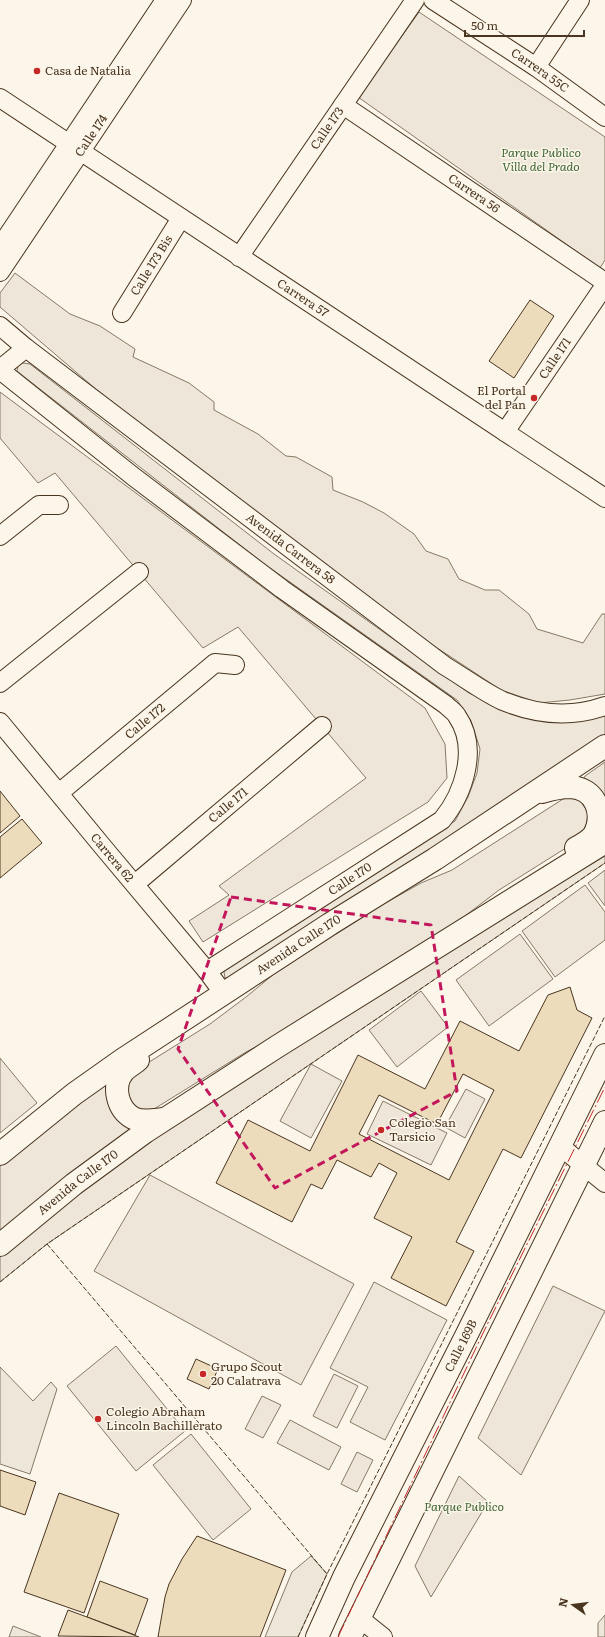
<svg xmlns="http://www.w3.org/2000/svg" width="605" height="1637" viewBox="0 0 605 1637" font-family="Literata,serif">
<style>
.green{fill:#ede6d9;stroke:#887966}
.parking{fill:#ede7d9;stroke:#887966}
.building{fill:#ecdcbc;stroke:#4a3520;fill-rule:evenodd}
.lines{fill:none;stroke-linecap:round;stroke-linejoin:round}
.minor-casing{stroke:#4a3520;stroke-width:20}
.major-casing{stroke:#4a3520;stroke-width:24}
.minor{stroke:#fbf6e9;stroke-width:18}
.major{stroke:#fbf6e9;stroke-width:22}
.fence{stroke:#4a3520;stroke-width:1;stroke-dasharray:5 2;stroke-linecap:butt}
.power{stroke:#c62828;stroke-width:1;stroke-dasharray:14 3 2 3;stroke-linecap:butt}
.marked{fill:none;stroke:#c2185b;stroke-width:3;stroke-dasharray:8 5;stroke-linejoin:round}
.poi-dot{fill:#c62828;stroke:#fbf6e9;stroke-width:1.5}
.labels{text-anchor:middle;stroke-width:3;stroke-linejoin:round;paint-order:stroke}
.poi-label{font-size:12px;fill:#4a3520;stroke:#fbf6e9;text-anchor:start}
.street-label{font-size:12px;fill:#4a3520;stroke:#fbf6e9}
.park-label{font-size:12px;font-style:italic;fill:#436837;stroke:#fbf6e9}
</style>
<rect width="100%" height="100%" fill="#fbf6e9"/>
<!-- green -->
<g class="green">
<polygon points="419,12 605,137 605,260 600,268 358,97"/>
<polygon points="15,273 70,314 100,326 135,349 133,357 189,383 214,402 214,410 258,434 286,456 296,457 332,477 333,490 363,502 384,513 414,534 426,551 448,559 459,579 485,590 499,590 529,614 537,629 583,643 602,614 605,614 605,694 570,700 539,703 501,690 422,638 264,519 97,390 0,307 0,293"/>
<polygon points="23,363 30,364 274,554 469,693 513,711 605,712 605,737 231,979 225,978 224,972 226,968 455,821 468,797 477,773 480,749 471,721 457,700 263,563 36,386 17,371 18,365"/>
<polygon points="0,392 425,708 445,744 447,778 428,802 203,942 189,921 229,895 219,886 366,778 238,627 203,648 55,473 38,483 0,438"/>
<polygon points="605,762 605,798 601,790 583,780 585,776"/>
<path d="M572 797 584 801 594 818 577 841 499 890 448 929 294 1027 246 1052 154 1109C137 1112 135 1107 124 1095L130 1074 210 1024 246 997 274 974 380 906 421 883 452 870 563 799Z"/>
<polygon points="605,856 605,863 47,1244 0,1282 0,1251 73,1191 433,958"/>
<polygon points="605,870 605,906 588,883"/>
<polygon points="585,885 605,912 605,940 555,977 522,931"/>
<polygon points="520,934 553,979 489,1026 456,980"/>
<polygon points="421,991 448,1027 397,1067 369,1030"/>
<polygon points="0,1058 37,1103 0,1133"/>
<polygon points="311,1064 342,1081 311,1138 280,1121"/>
<polygon points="105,1085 135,1129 0,1237 0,1163 48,1125"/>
<polygon points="466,1089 485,1099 465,1138 445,1127"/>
<polygon points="383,1101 447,1133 431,1165 367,1134"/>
<polygon points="150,1175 354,1284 301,1385 94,1271"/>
<polygon points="553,1286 605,1311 521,1475 478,1438"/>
<polygon points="116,1346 185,1431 136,1471 67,1386"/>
<polygon points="334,1374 358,1386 337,1428 313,1416"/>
<polygon points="262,1396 281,1405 263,1438 245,1429"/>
<polygon points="290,1420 341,1447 329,1470 277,1443"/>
<polygon points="191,1434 251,1509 213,1540 153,1465"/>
<polygon points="357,1452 373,1460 357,1492 341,1484"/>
<polygon points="459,1476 488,1502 431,1597 415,1566"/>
<polygon points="605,1615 605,1637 598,1637 598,1623"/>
<polygon points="13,1626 41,1637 9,1637"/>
</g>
<!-- parking -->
<g class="parking">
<polygon points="374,1282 447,1320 385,1440 350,1422 368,1387 330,1368"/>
<polygon points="0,1367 33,1401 51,1382 57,1389 30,1474 0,1464"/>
<polygon points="311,1556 327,1574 298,1637 265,1637 292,1572"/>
</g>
<!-- building -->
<g class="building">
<polygon points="530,300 554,316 514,378 489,361"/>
<polygon points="0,791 20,816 0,833"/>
<polygon points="22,819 42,843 0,878 0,837"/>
<path d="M570 987 577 1010 592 1018 521 1158 503 1149 456 1242 474 1251 446 1306 391 1278 412 1237 374 1218 397 1173 379 1163 371 1177 337 1160 322 1189 311 1184 292 1222 216 1183 248 1120 310 1151 358 1055 425 1089 460 1021 519 1051 548 995ZM463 1074 494 1090 449 1180 359 1134 379 1095 437 1124Z"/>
<polygon points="196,1359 218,1369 209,1389 187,1379"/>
<polygon points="0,1470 36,1482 25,1515 0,1506"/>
<polygon points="59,1493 119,1514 84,1613 24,1592"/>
<polygon points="197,1536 286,1570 260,1637 158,1637 165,1597 169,1584 182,1559"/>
<polygon points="100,1581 148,1599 135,1635 87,1617"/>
<polygon points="68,1610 87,1617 139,1637 58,1636"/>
</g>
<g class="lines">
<!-- minor casing -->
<g class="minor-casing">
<g id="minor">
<path id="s1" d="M433 0 536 67 605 117"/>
<polyline points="536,67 580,0"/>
<path id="s2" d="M0 98 605 498"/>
<path id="s3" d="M343 105 605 282"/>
<polyline points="0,247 165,0"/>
<path id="s4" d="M239 257 415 0"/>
<path id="s5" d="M0 272 182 0"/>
<path id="s6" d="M122 313 181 218"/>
<path id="s7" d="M0 326 26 348 445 666C462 676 485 693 503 701 537 715 571 718 605 706"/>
<polyline points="0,369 26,348"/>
<path d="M0 370 134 477 282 589 446 705C450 709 455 712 457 716 479 748 464 793 442 820L207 971"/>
<path id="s8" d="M505 432 605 285"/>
<polyline points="0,536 39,505 59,505"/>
<polyline points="0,683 139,572"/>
<path id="s9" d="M0 722 103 847 207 971 224 994"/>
<path id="s10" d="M59 793 215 663 235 665"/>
<path id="s11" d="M135 884 322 726"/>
<polyline points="560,1146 605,1183"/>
<polyline points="358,1617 383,1637"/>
</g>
</g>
<!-- major casing -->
<g class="major-casing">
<g id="major">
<path d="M542 792C552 789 560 787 570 787 596 788 605 814 594 835 589 841 582 845 576 848"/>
<path d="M138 1060C134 1064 127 1067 123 1072 112 1086 117 1109 133 1118 143 1123 154 1120 164 1119"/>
<path id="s12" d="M0 1154 74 1094 122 1060 330 924 435 859 605 746"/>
<path id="s13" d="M0 1245 74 1184 145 1132 278 1046 605 842"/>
<path id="s14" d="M317 1637 344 1577 467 1334 605 1055"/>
<polyline points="350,1637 605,1122"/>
</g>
</g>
<!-- minor -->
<use href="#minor" class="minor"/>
<!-- major -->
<use href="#major" class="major"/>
<!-- fence -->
<g class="fence">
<polyline points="47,1244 327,1574"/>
<polyline points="0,1282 47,1244 605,863"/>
<polyline points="298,1637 327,1574 605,1016"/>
</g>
<!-- power -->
<polyline class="power" points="338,1637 486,1327 605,1087"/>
</g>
<!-- marked area -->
<path class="marked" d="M231 897 431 925 457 1091 275 1188 178 1049Z"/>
<!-- markers -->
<g class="poi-dot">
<circle cx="37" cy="71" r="4"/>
<circle cx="534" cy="398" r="4"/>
<circle cx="381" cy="1130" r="4"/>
<circle cx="203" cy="1374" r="4"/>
<circle cx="98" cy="1419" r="4"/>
</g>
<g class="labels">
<!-- poi labels -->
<g class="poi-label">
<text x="45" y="75">Casa de Natalia</text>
<text x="526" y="395" text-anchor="end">El Portal<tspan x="526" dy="14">del Pan</tspan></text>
<text x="389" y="1127">Colegio San<tspan x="389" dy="14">Tarsicio</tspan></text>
<text x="211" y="1371">Grupo Scout<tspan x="211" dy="14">20 Calatrava</tspan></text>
<text x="106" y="1416">Colegio Abraham<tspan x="106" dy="14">Lincoln Bachillerato</tspan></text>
</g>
<!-- street labels -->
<g class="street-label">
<text dy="4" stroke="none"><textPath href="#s1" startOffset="128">Carrera 55C</textPath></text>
<text dy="4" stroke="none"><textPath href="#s4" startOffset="156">Calle 173</textPath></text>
<text dy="4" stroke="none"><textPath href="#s5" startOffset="164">Calle 174</textPath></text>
<text dy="4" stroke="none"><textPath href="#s3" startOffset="158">Carrera 56</textPath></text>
<text dy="4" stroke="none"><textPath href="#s6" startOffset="56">Calle 173 Bis</textPath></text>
<text dy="4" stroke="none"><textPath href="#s2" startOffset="363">Carrera 57</textPath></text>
<text dy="4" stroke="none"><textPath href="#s8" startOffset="89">Calle 171</textPath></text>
<text dy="4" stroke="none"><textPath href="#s7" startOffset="366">Avenida Carrera 58</textPath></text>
<text dy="4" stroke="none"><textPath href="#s10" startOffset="112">Calle 172</textPath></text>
<text dy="4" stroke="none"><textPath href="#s11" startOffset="122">Calle 171</textPath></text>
<text dy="4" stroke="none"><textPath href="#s9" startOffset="176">Carrera 62</textPath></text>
<text transform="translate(350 879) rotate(-33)" y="4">Calle 170</text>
<text dy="4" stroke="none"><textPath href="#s12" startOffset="365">Avenida Calle 170</textPath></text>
<text dy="4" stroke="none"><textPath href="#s13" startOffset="100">Avenida Calle 170</textPath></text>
<text dy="4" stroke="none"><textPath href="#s14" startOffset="325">Calle 169B</textPath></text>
</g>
<!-- park labels -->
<g class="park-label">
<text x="541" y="157">Parque Publico<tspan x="541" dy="14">Villa del Prado</tspan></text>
<text x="464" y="1511">Parque Publico</text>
</g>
</g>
<!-- north arrow -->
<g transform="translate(573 1605) rotate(284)" stroke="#fbf6e9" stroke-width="3" paint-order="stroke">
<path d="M0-3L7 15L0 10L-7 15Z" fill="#4a3520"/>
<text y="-6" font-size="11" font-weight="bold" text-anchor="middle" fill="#4a3520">N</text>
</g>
<!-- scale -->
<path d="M465 30v6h119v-6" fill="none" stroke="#4a3520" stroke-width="2"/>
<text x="471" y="30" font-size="12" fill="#4a3520" stroke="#fbf6e9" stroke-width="3" paint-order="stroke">50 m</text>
</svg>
